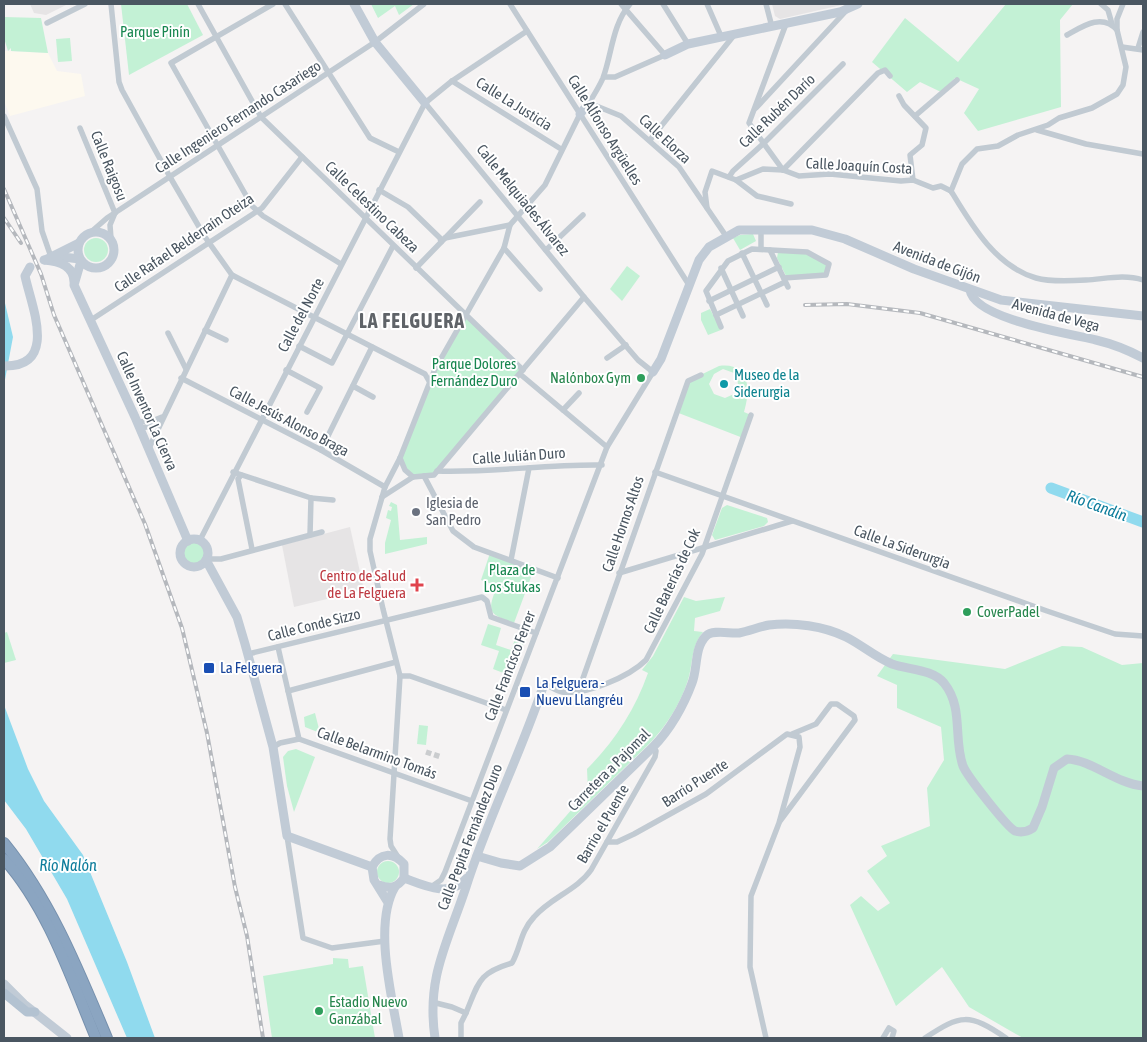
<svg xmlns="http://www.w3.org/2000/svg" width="1147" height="1042" viewBox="0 0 1147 1042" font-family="'Asap Condensed',sans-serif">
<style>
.commercial{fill:#fdf9ef}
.education{fill:#e6e4e5}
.green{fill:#c3f1d5;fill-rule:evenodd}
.water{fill:#90daee}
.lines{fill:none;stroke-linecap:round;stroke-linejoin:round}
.river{stroke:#90daee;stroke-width:11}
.street-tunnel{stroke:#caccce;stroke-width:5.5;stroke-dasharray:5.5 3;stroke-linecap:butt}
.highway-casing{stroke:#7690ad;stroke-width:12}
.street{stroke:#c1cad2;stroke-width:5.5}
.secondary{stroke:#c1cbd6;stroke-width:9}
.primary{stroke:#b3c2d1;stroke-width:9}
.highway{stroke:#8ba5c1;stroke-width:10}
.rail-casing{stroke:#b5b8bd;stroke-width:4}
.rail{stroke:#fff;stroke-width:2;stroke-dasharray:5.5;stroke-linecap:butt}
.leisure-dot{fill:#2e9e5b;stroke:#fff;stroke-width:2}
.culture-dot{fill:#0f9aa8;stroke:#fff;stroke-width:2}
.worship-dot{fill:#6b7280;stroke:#fff;stroke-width:2}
.health-dot{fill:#e0444e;stroke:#fff;stroke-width:2}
.transit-dot{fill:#1a4fb4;stroke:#fff;stroke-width:2}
.labels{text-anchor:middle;stroke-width:4;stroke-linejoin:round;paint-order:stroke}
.park-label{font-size:15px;fill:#17864f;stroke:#fff}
.street-label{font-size:15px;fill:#4a5661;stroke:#fff}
.culture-label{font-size:15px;fill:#0d838f;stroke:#fff;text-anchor:start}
.leisure-label{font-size:15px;fill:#27864d;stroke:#fff;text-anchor:start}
.worship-label{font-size:15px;fill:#5b616d;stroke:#fff;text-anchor:start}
.health-label{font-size:15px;fill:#be3a42;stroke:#fff;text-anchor:end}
.transit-label{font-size:15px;fill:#164399;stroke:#fff;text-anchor:start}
.water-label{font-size:16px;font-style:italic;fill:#0c7c9b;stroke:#fff}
.district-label{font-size:20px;font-weight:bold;letter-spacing:1px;fill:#5f6368;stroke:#fff}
</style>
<rect width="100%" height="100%" fill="#f5f3f3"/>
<!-- commercial -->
<polygon class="commercial" points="4,51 48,53 57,71 81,74 85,96 10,116 4,101"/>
<!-- education -->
<g class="education">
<polygon points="30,4 68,4 46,15 34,13"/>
<polygon points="772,4 846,4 780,19 775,16"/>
<polygon points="350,527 364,590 294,607 282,545"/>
</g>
<!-- green -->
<g class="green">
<polygon points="121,4 187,4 203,35 129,75"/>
<polygon points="371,4 414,4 399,15 395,6 378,18"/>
<polygon points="1006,4 1073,4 1060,20 1061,107 978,131 964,113 979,89 955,78 941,92 920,82 907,92 872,62 905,18 958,62"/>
<polygon points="4,17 41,18 48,53 11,51 11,48 8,51 4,38"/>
<polygon points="70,38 72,61 58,62 56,39"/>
<polygon points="753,234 756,241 740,250 733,238 740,235"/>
<circle cx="96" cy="250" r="12"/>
<polygon points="778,252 807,254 827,265 824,274 786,276 777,258"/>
<polygon points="627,266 640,276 622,301 610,289"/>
<polygon points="710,309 721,330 708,335 701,320 701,313"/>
<polygon points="466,315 523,370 434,475 413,477 405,470 400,458 429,381"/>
<path d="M719 366C750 362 751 390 744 412L751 415 743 438 676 412 688 381ZM723 369 734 373 738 383 734 394 725 398 714 394 709 384 714 374Z"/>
<polygon points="391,502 397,505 400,540 427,537 427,544 385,554 385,543 391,520 386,518 388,510 391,511 392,507 389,506"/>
<polygon points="727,505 767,518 768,522 764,526 715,540 712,535 722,508"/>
<circle cx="194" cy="553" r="14"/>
<path d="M490 553 534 569 514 623C488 614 487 612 497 586L481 580Z"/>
<path d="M684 597 696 601 725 597 720 611 695 618 694 631 703 632C691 646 693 664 688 680 681 703 665 728 649 744L548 842 537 849 588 791 587 769C614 742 635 710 648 673L642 670 653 656Z"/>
<polygon points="488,624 501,628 496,645 511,650 517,634 526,637 511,676 493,669 499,651 481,645"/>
<polygon points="7,632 16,660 4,663 4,633"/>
<polygon points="1062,646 1082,647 1122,665 1143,663 1143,1038 1023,1038 969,1007 942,967 896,1006 850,905 861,896 878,911 890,903 867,871 887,856 881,846 930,826 927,788 944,760 941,727 897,708 897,685 877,676 893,654 1005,669"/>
<polygon points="315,713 320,733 305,727 304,717"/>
<polygon points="419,725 428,726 426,745 417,744"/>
<polygon points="296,749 315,757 294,812 287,786 283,757 288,751"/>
<circle cx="388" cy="872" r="11"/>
<polygon points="333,958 348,959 349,968 363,966 375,1038 272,1038 263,976 333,964"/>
</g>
<!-- water -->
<g class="water">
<polygon points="4,299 13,337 4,385"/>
<polygon points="4,705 28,769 44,801 83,855 127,962 155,1038 127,1038 67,899 26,829 4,800"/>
</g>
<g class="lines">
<!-- river -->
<polyline class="river" points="1051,488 1143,522"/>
<!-- street-tunnel -->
<polyline class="street-tunnel" points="426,752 441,757"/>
<!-- highway casing -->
<g class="highway-casing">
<g id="highway">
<path d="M4 843C51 901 78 969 107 1038"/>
<path d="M4 859C48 908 71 978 96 1038"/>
</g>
</g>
<!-- street -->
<g class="street">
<polyline points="111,4 119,82 122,90 170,177 205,237 232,275 425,374 429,381"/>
<polyline points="198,4 261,117 523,370"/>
<polyline points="273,4 171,63 252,206 263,216 341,264"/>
<polyline points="285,4 370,138 399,152"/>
<polyline points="510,4 689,285"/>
<path d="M630 4C612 25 612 54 603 78 599 87 594 95 589 103L621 116 679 167 726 236"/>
<polyline points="663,4 688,44"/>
<polyline points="707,4 721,36"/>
<polyline points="766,4 772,27"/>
<polyline points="1101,4 1108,10 1112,24"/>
<polyline points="47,23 85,4"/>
<path d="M1067 35C1083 26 1102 13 1117 30"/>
<polyline points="1122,47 1143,50"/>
<polyline points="1138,48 1143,32"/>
<polyline points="604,77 615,77 665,55 621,4"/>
<polyline points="452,81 561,149"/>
<polyline points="899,96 904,105 926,128 922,145 910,155 913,180"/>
<polyline points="425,103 584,297 638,360 653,372 607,447 445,872 441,880 431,887"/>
<polyline points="756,108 845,12"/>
<polyline points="4,116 37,189 42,231 51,257"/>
<polyline points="915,116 957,80"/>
<polyline points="80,128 115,213"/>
<polyline points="1037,130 1086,144 1143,154"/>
<polyline points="650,140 735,34"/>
<polyline points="783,170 749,123 786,24"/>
<polyline points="783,170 878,73 885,70 890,76"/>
<polyline points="729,177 733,171 764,143 843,64"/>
<polyline points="736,180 763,169 783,170 799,176 830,174 901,181 913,180 933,188 941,186 951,191"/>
<polyline points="379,190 408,207 440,238 441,242"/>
<polyline points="951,191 962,164 977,149 998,146 1018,135 1048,125 1059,118 1092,108 1117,94 1123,85 1126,67 1117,30 1117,19 1123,4"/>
<path d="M951 191C971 224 995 266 1036 278 1050 282 1071 281 1086 280 1105 279 1124 274 1143 280"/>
<polyline points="707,208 705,192 712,171 736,180 757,196 791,204"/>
<polyline points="761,229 761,248"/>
<polyline points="91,232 107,218 375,42 424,4"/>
<polyline points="445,238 510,225"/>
<polyline points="111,239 110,225 115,213"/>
<polyline points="504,248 540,289"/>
<polyline points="546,250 583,215"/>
<polyline points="770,250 788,287"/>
<polyline points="742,253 767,305"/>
<polyline points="416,268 480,202"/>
<polyline points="721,268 743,316"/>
<polyline points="709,301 779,267"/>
<polyline points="716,315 785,282"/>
<polyline points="91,320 262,208 302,157"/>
<polyline points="721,327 706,291 728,261 752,249 807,252 829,264 826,275 784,278"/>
<polyline points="205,330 226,340"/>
<polyline points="168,333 186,369"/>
<polyline points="299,346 332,363 393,246"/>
<polyline points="607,358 626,345"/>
<polyline points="286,370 320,388 307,412"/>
<polyline points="520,374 607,447"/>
<polyline points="181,378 321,450 385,487"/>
<polyline points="353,386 373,397"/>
<polyline points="563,410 579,393"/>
<polyline points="137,422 152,421 162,417"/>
<polyline points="140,428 159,425"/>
<polyline points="149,448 232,275"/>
<polyline points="321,450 372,347"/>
<polyline points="400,458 405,470 413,477"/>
<path d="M437 471C492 473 546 464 602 465"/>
<polyline points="233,472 311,498 333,500"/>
<polyline points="655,472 1047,611 1115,634 1143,636"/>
<polyline points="241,475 238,479 252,549"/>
<polyline points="424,476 453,531 474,547 558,578"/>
<polyline points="382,497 413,477 434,475 584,297"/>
<polyline points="310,535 311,498"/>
<polyline points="200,540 425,103 452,81 527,31"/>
<polyline points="207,559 221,559 322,532"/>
<polyline points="511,560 529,468"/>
<polyline points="619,573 792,521"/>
<polyline points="278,647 299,739"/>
<polyline points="248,654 482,597 487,601 491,617 536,633"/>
<polyline points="400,676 410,676 506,710"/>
<path d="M544 684C550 686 555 691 562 692 585 696 630 676 646 660L702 554 751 415"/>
<polyline points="582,690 582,681 688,381 701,375"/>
<polyline points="288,691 396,662"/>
<polyline points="273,747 280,743 299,739 472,801"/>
<polyline points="780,821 855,720 854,716 837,704 831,704 816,724 792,734"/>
<polyline points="287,836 303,938 332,948 385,941"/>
<polyline points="607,842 617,842 634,834 706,794 787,734 799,737 800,747 779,823 751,896 750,967 766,1038"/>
<polyline points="398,857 391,846 390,839 400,676 383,609 370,551 370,539 385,487 400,458 435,369 504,248 510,225 545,185 580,114"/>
<polyline points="432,1002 452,1007 466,1013 461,1023 461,1038"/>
<path d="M466 1013C479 982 478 973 512 963 521 947 520 932 534 917 550 898 577 890 591 870L655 757 656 751 653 747"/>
<polyline points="883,1038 889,1028 894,1031 892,1038"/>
<path d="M925 1038C961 1014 969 1013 1006 1038"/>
</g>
<!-- secondary -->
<g class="secondary">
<polyline points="354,4 375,42 425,103"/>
<polyline points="665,55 688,44 840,12 858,4"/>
<polyline points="580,114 589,103"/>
<circle cx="96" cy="250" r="18"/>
<polyline points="54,256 80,259"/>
<path d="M44 260C58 261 74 265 74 282"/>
<polyline points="45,260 79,243"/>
<polyline points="81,261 74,285 135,417 188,541"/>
<path d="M970 290C974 319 1071 334 1096 340 1113 344 1128 350 1143 358"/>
<path d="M4 366C59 367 31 305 25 276L30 267"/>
<polyline points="653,372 661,359 699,260 709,247 739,230 812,230 845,239 914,269 1001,300 1143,316"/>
<circle cx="194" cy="553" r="14"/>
<polyline points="206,560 237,617 245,644 273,747 287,836 372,867"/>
<path d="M477 856 501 863 520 866 550 847 653 747C670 730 684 705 692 683 698 668 694 648 706 636 713 629 730 634 739 633 749 631 759 627 769 625 794 622 824 626 846 637 862 645 875 657 892 664 909 670 932 669 944 683 964 708 953 738 963 766 967 776 1007 827 1015 831 1022 833 1027 832 1033 828L1042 807 1054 768 1067 759C1092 760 1115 783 1143 786"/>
<path d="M404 878C425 886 450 898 467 878"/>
<path d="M379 885C390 889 397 888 404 878V864C393 852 380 852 372 867L374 880 387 901"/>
<path d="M395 887C373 924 392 997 399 1038"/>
<polyline points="4,984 24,1004 67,1038"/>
<path d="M435 1038C426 977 448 942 466 887 488 818 521 753 544 684"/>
</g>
<!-- primary -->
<polyline class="primary" points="4,993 27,1012 35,1012"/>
<!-- highway -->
<use href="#highway" class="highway"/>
<!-- rail casing -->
<g class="rail-casing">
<g id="rail">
<polyline points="4,189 41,274 54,315 145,524 182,628 207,733 235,887 247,936 263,1038"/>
<polyline points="4,218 21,243"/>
<polyline points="805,305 847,304 920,313 1143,377"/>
</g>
</g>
<!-- rail -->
<use href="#rail" class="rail"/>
</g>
<!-- markers -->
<g class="leisure-dot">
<circle cx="641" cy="378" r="5"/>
<circle cx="967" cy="612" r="5"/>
<circle cx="319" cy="1011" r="5"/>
</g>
<circle class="culture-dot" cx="724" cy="384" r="5"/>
<circle class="worship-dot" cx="416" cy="512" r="5"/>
<path class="health-dot" d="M414.5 577.5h5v5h5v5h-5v5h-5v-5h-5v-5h5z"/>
<g class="transit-dot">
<rect x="203" y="662" width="12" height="12" rx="2.5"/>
<rect x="519" y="686" width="12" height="12" rx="2.5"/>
</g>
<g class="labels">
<!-- park labels -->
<g class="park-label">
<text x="155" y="37">Parque Pinín</text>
<text x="474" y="369">Parque Dolores<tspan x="474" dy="17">Fernández Duro</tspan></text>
<text x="512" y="575">Plaza de<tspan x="512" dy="17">Los Stukas</tspan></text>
</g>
<!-- street labels -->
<g class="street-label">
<text transform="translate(514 104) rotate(32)" y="5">Calle La Justicia</text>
<text transform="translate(777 111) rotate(-44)" y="5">Calle Rubén Darío</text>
<text transform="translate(238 117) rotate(-33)" y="5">Calle Ingeniero Fernando Casariego</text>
<text transform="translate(605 130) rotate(58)" y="5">Calle Alfonso Argüelles</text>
<text transform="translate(665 139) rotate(43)" y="5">Calle Elorza</text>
<text transform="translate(109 166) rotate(68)" y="5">Calle Raigosu</text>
<text transform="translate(859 166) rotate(3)" y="5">Calle Joaquín Costa</text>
<text transform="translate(523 200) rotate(51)" y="5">Calle Melquiades Álvarez</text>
<text transform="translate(372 207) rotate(44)" y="5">Calle Celestino Cabeza</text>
<text transform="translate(184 243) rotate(-34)" y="5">Calle Rafael Belderraín Oteiza</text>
<text transform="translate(937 262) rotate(21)" y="5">Avenida de Gijón</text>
<text transform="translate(301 315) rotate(-62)" y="5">Calle del Norte</text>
<text transform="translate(1056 315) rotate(15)" y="5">Avenida de Vega</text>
<text transform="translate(147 411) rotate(66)" y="5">Calle Inventor La Cierva</text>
<text transform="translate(289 421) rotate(28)" y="5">Calle Jesús Alonso Braga</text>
<text transform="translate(519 456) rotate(-4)" y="5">Calle Julián Duro</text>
<text transform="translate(623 524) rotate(-71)" y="5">Calle Hornos Altos</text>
<text transform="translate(902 547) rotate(20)" y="5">Calle La Siderurgia</text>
<text transform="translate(672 581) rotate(-65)" y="5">Calle Baterías de Cok</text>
<text transform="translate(314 625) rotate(-14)" y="5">Calle Conde Sizzo</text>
<text transform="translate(510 666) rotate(-69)" y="5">Calle Francisco Ferrer</text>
<text transform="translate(377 753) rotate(20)" y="5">Calle Belarmino Tomás</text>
<text transform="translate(609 770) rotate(-45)" y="5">Carretera a Pajomal</text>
<text transform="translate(695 783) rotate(-33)" y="5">Barrio Puente</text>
<text transform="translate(603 824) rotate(-60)" y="5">Barrio el Puente</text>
<text transform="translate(470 837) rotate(-69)" y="5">Calle Pepita Fernández Duro</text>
</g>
<!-- culture labels -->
<g class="culture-label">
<text x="734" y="380">Museo de la<tspan x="734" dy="17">Siderurgia</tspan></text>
</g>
<!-- leisure labels -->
<g class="leisure-label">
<text x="631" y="383" text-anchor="end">Nalónbox Gym</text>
<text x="977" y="617">CoverPadel</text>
<text x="329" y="1007">Estadio Nuevo<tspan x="329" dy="17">Ganzábal</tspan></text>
</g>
<!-- worship labels -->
<g class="worship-label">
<text x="426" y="508">Iglesia de<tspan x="426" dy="17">San Pedro</tspan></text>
</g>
<!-- health labels -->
<g class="health-label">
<text x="406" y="581">Centro de Salud<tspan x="406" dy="17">de La Felguera</tspan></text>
</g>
<!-- transit labels -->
<g class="transit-label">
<text x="220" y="673">La Felguera</text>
<text x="536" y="688">La Felguera -<tspan x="536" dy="17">Nuevu Llangréu</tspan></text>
</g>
<!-- water labels -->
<g class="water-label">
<text transform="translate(1097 505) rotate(20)" y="6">Río Candín</text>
<text x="68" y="871">Río Nalón</text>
</g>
<!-- district labels -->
<g class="district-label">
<text x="412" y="328">LA FELGUERA</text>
</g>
</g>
<!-- border -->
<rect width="1147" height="1042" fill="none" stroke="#4a5661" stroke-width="10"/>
</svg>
